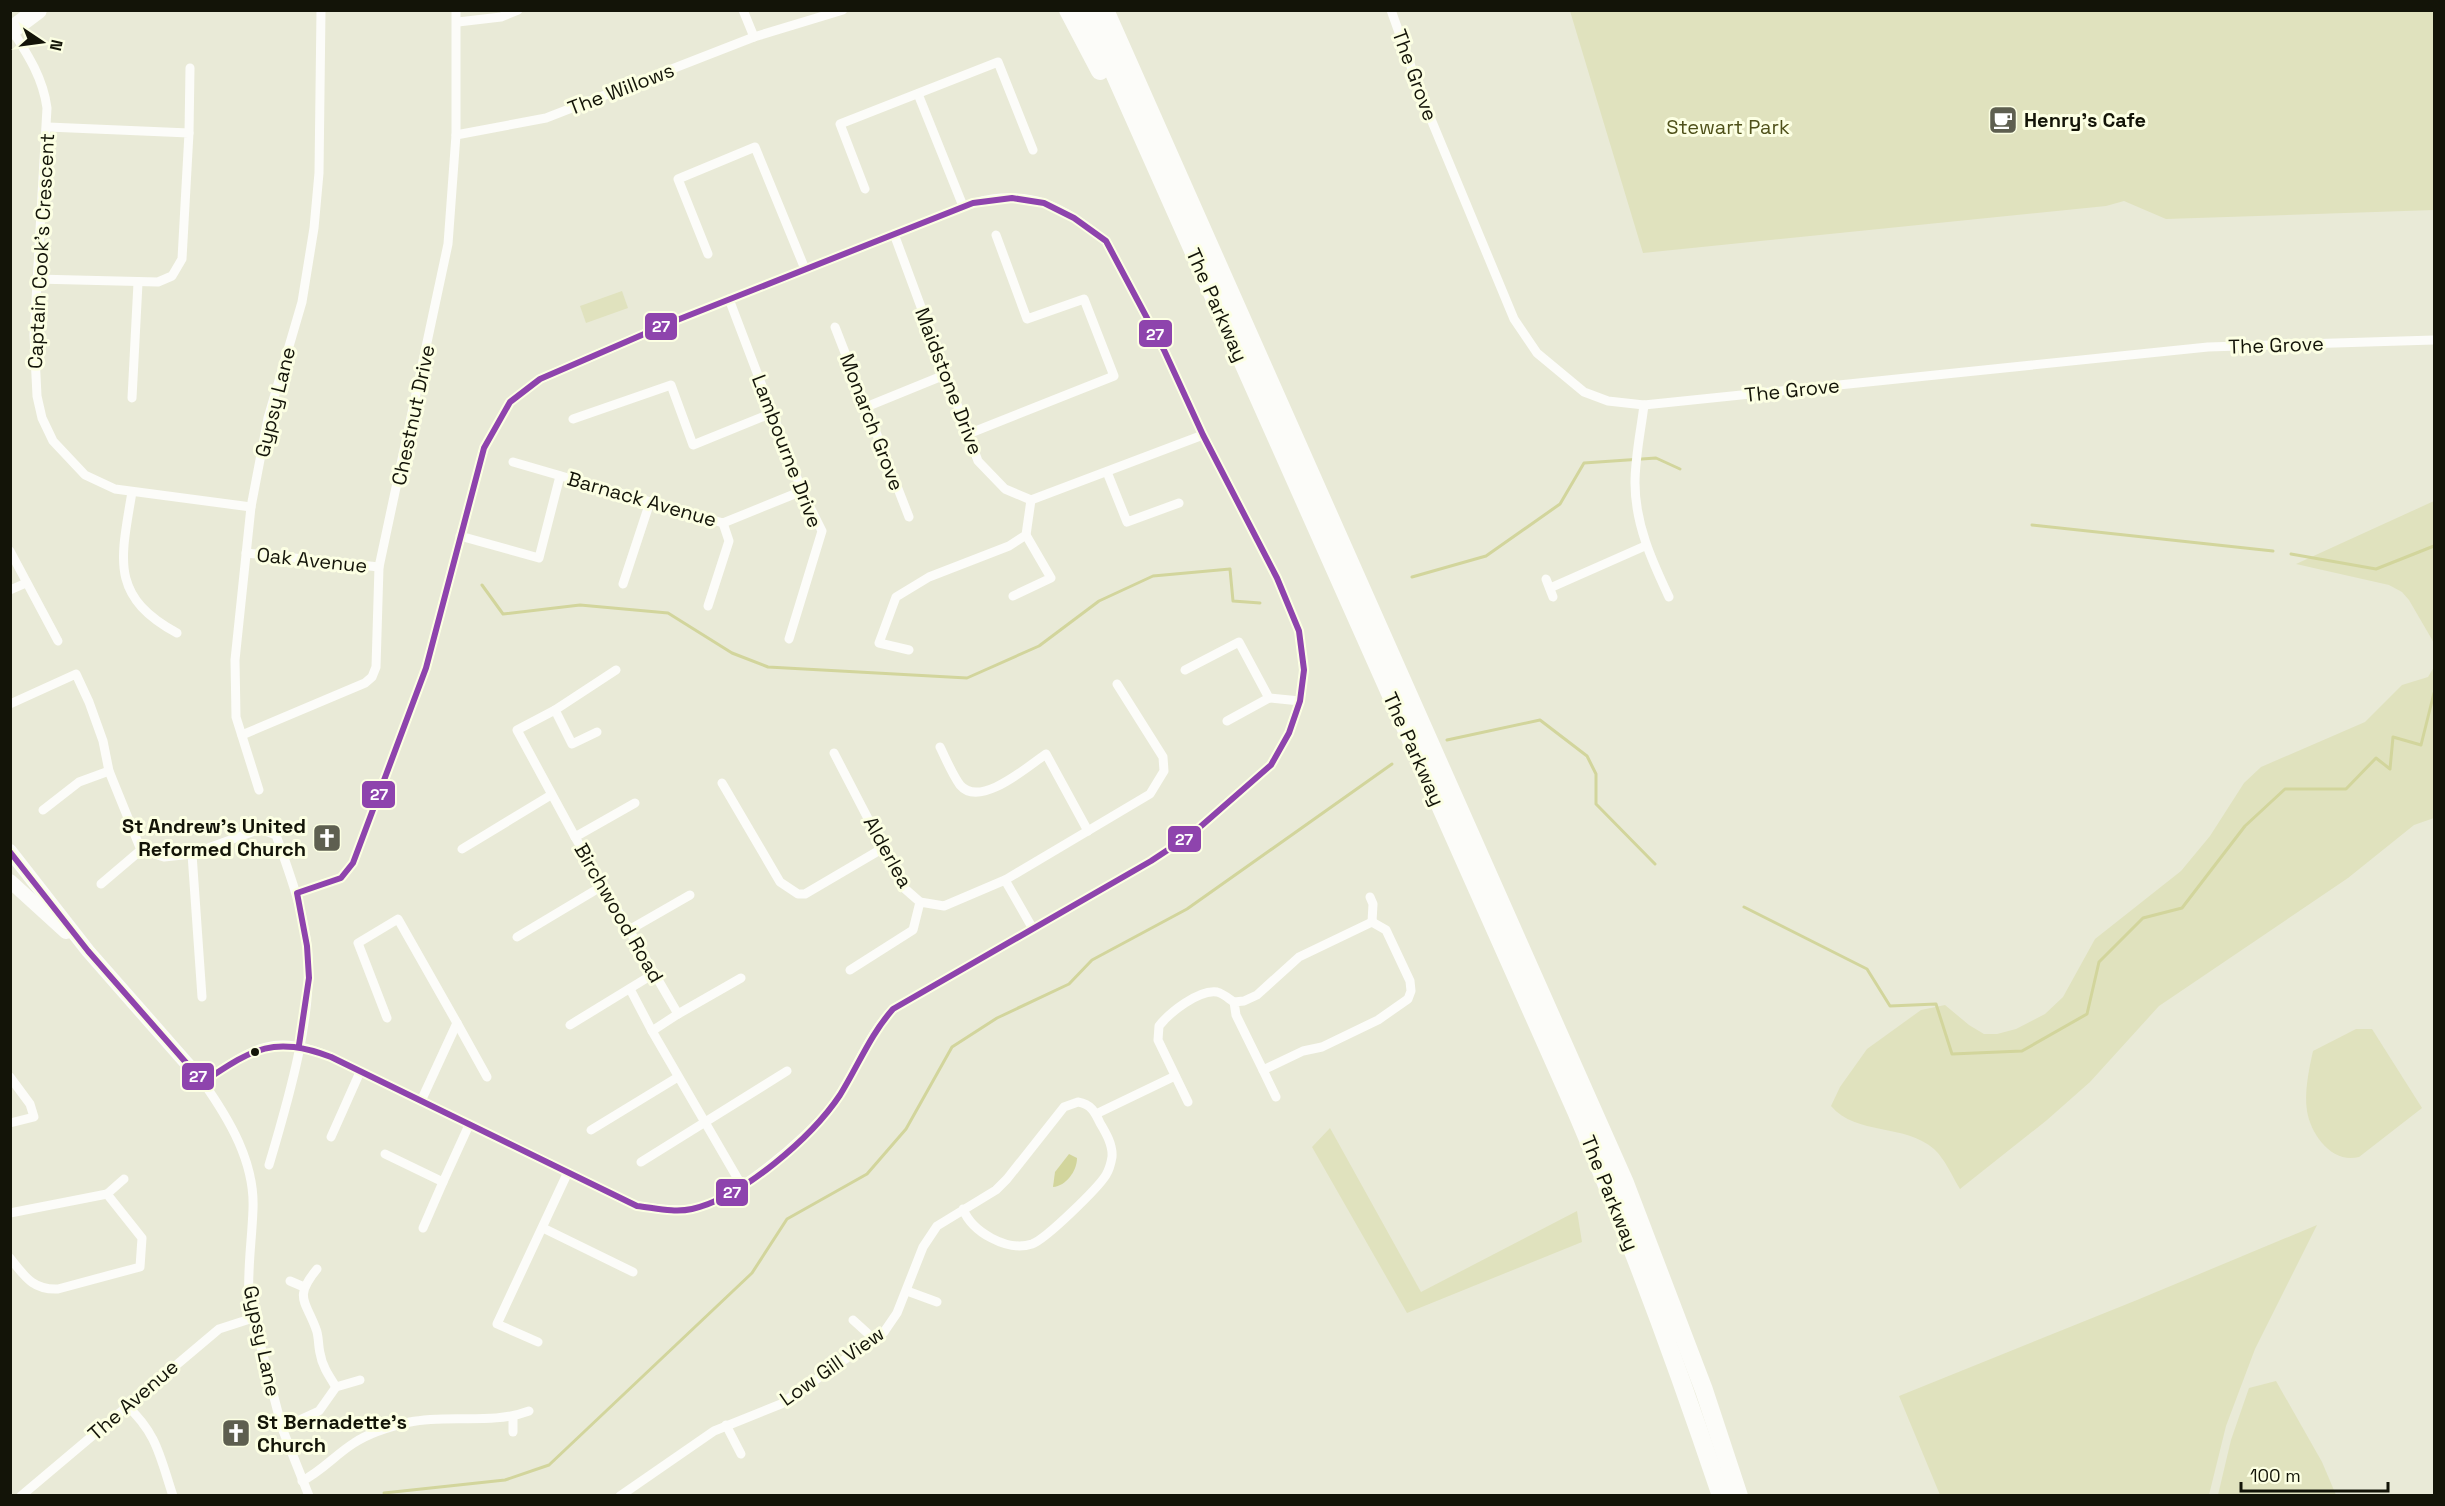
<svg xmlns="http://www.w3.org/2000/svg" width="2445" height="1506" viewBox="0 0 2445 1506" font-family="'Space Grotesk',sans-serif">
<style>
.green{fill:#e0e2be}
.water{fill:#d2d59c}
.lines{fill:none;stroke-linecap:round;stroke-linejoin:round}
.stream{stroke:#d2d59c;stroke-width:3}
.street{stroke:#fcfcf9;stroke-width:9}
.secondary{stroke:#fcfcf9;stroke-width:14}
.highway{stroke:#fcfcf9;stroke-width:18}
.bus-1-casing{stroke:#fcffe3;stroke-width:10}
.bus-1{stroke:#8e44ad;stroke-width:6}
.bus-dot{fill:#131408;stroke:#fcffe3;stroke-width:2}
.labels{text-anchor:middle;stroke-width:6;stroke-linejoin:round;paint-order:stroke}
.street-label{font-size:20px;fill:#131408;stroke:#fcffe3}
.poi-label{font-size:20px;font-weight:bold;fill:#131408;stroke:#fcffe3;text-anchor:start}
.park-label{font-size:20px;fill:#4f511a;stroke:#fcffe3}
.line-badge{stroke:#fcffe3;stroke-width:2}
.badge-label{font-size:16px;text-anchor:middle;font-weight:bold;fill:#fff}
</style>
<rect width="100%" height="100%" fill="#e9ead7"/>
<!-- green -->
<g class="green">
<polygon points="1570,11 2434,11 2434,210 2166,219 2124,201 2106,206 1643,253"/>
<polygon points="622,291 628,308 586,323 580,306"/>
<polygon points="2434,501 2434,643 2409,600 2402,592 2389,585 2296,564"/>
<path d="M2434 667V818L2414 825 2348 878 2159 1006 2090 1082 2047 1120 1960 1189C1952 1176 1945 1159 1934 1149 1904 1123 1857 1136 1831 1106L1840 1087 1867 1049 1921 1010 1945 1005 1969 1025 1984 1034H1997L2016 1029 2045 1014 2063 997 2095 939 2181 871 2210 836 2244 783 2261 767 2365 722 2402 685 2428 677Z"/>
<path d="M2356 1029H2372L2422 1108 2359 1157C2332 1164 2311 1135 2307 1111 2304 1092 2309 1069 2313 1051Z"/>
<polygon points="1330,1128 1421,1292 1577,1211 1582,1242 1407,1313 1312,1147"/>
<polygon points="2317,1225 2255,1349 2226,1426 2209,1495 1940,1495 1899,1396 2137,1300"/>
<polygon points="2276,1381 2322,1462 2336,1495 2218,1495 2231,1440 2249,1388"/>
</g>
<!-- water -->
<path class="water" d="M1069 1154 1077 1158C1077 1171 1066 1186 1053 1187L1055 1172Z"/>
<g class="lines">
<!-- stream -->
<g class="stream">
<polyline points="2032,525 2273,551"/>
<polyline points="2291,554 2376,569 2434,546"/>
<polyline points="1412,577 1486,556 1560,504 1584,463 1656,458 1680,469"/>
<polyline points="482,585 503,614 580,605 668,613 732,653 768,667 967,678 1039,646 1099,601 1153,576 1230,569 1233,601 1260,603"/>
<polyline points="1447,740 1540,720 1587,756 1596,774 1596,804 1655,864"/>
<polyline points="1744,907 1867,969 1890,1006 1936,1004 1952,1054 2022,1051 2087,1014 2099,962 2143,918 2182,908 2245,826 2285,789 2346,789 2376,758 2390,769 2393,737 2421,745 2434,693"/>
<polyline points="384,1493 505,1480 549,1465 752,1273 787,1219 867,1174 906,1129 952,1047 997,1018 1069,984 1092,960 1187,909 1392,764"/>
</g>
<!-- street -->
<g class="street">
<polyline points="1391,10 1423,100 1514,319 1537,353 1584,392 1608,401 1644,405 2208,347 2434,340"/>
<polyline points="458,22 501,17 518,10"/>
<path d="M12 30C28 55 43 78 47 108L34 335 37 396 42 418 53 441 85 475 115 489 251 507"/>
<polyline points="754,37 843,10"/>
<polyline points="918,94 963,206"/>
<polyline points="189,133 190,68"/>
<polyline points="456,135 546,118 754,37 743,10"/>
<polyline points="865,189 840,124 998,62 1033,150"/>
<polyline points="894,234 978,461 1005,489 1031,500 1203,435"/>
<polyline points="708,254 678,179 755,147 805,269"/>
<polyline points="36,279 158,282 172,276 182,259 189,133 48,127"/>
<polyline points="729,299 802,491 822,531 789,639"/>
<polyline points="835,327 909,517"/>
<polyline points="132,398 138,283"/>
<path d="M1644 405C1641 430 1635 457 1635 483 1635 524 1652 561 1669 597"/>
<polyline points="866,407 947,374"/>
<polyline points="573,419 671,385 693,445 772,413"/>
<polyline points="968,434 1114,376 1084,299 1027,319 996,235"/>
<polyline points="513,462 723,523 802,491"/>
<polyline points="1107,472 1127,522 1179,503"/>
<path d="M132 492C121 559 109 596 177 633"/>
<polyline points="460,536 539,558 560,476"/>
<polyline points="10,551 58,641"/>
<polyline points="246,553 379,567"/>
<polyline points="1546,579 1553,597"/>
<polyline points="623,584 650,502"/>
<polyline points="1550,588 1645,546"/>
<polyline points="10,590 26,583"/>
<polyline points="1013,596 1051,578 1026,535"/>
<polyline points="708,606 729,541 723,523"/>
<polyline points="909,650 879,643 896,597 929,577 1009,546 1026,535 1031,500"/>
<polyline points="616,670 555,710 517,730 575,837 678,1014 652,1031 742,1186"/>
<polyline points="1185,670 1239,642 1269,698 1300,701"/>
<path d="M10 704 76 674 89 702 103 741 109 771 141 850 164 857 192 854 260 829 276 835C289 872 302 906 307 945 315 1011 288 1101 269 1165"/>
<polyline points="555,710 572,744 597,732"/>
<polyline points="1227,721 1269,698"/>
<polyline points="242,735 365,683 372,677 376,667 379,567 448,244 456,135 456,10"/>
<path d="M940 747C946 759 952 774 960 785 980 809 1028 766 1046 754L1088 831"/>
<polyline points="834,753 904,888 920,902 944,906 1005,880"/>
<polyline points="722,783 780,882 798,894 805,894 885,847"/>
<polyline points="259,790 236,717 235,660 251,507 268,418 302,302 314,228 319,173 321,10"/>
<polyline points="43,810 79,782 109,771"/>
<polyline points="575,837 635,803"/>
<polyline points="462,849 551,795"/>
<polyline points="192,854 202,997"/>
<polyline points="101,884 141,850"/>
<path d="M297 893 341 878 353 863 426 668 484 448 510 402 540 379 672 322 973 203C1031 188 1061 206 1106 241L1164 350 1203 435 1277 578 1299 631 1304 670 1300 701 1289 733 1271 765 1192 834 1151 861 893 1009C866 1037 855 1075 832 1106 808 1138 732 1202 692 1209 675 1212 655 1208 637 1206L331 1057C272 1032 252 1049 203 1082 229 1119 255 1162 253 1209 252 1240 247 1270 249 1301L282 1428 309 1496"/>
<polyline points="1370,897 1373,904 1372,922"/>
<polygon points="1372,922 1386,930 1410,981 1411,991 1408,999 1378,1020 1322,1047 1303,1051 1263,1070 1236,1015 1234,1002 1244,1001 1257,995 1299,957"/>
<polyline points="1033,929 1005,880 1150,794 1164,771 1163,757 1117,684"/>
<polyline points="629,930 690,895"/>
<polyline points="517,937 604,885"/>
<polyline points="850,970 913,930 920,902"/>
<polyline points="630,989 652,1031"/>
<polyline points="678,1014 741,978"/>
<polyline points="387,1018 358,943 398,919 457,1023 421,1101"/>
<polyline points="457,1023 487,1077"/>
<polyline points="570,1025 655,973"/>
<polyline points="1263,1070 1276,1097"/>
<polyline points="10,1077 30,1104 34,1117 10,1123"/>
<path d="M1188 1102 1158 1040 1159 1026C1169 1013 1199 989 1217 992 1224 994 1229 999 1234 1002"/>
<polyline points="1096,1114 1175,1076"/>
<polyline points="591,1130 678,1077"/>
<polyline points="331,1137 360,1072"/>
<polyline points="385,1154 443,1182 469,1125"/>
<polyline points="641,1162 787,1071"/>
<polyline points="10,1213 107,1194 124,1179"/>
<polyline points="423,1228 443,1182"/>
<polyline points="543,1228 633,1272"/>
<path d="M10 1258C25 1277 33 1290 58 1289L140 1267 142 1238 107 1194"/>
<path d="M317 1269C293 1298 306 1301 316 1329 319 1336 318 1345 320 1353 322 1366 329 1376 336 1387"/>
<polyline points="290,1281 304,1287"/>
<polyline points="907,1291 937,1302"/>
<polyline points="853,1320 875,1340"/>
<polyline points="538,1342 497,1324 568,1172"/>
<path d="M126 1405C157 1433 160 1457 173 1496"/>
<polyline points="513,1417 513,1432"/>
<polyline points="726,1425 741,1454"/>
<polyline points="282,1428 319,1411 336,1387 360,1380"/>
<path d="M302 1481C322 1471 335 1455 354 1443 369 1433 392 1426 410 1422 449 1414 492 1425 529 1411"/>
<polyline points="21,1496 219,1329 253,1318"/>
<path d="M620 1496 714 1431 781 1404 884 1332 897 1313 923 1247 937 1226 996 1190 1007 1179 1064 1107 1078 1102C1091 1104 1095 1112 1100 1123 1106 1133 1113 1145 1112 1157 1111 1163 1109 1170 1106 1175 1098 1188 1046 1239 1032 1244 1007 1252 972 1232 963 1209"/>
</g>
<!-- secondary -->
<g class="secondary">
<polyline points="10,851 88,951 203,1082"/>
<polyline points="10,881 66,932"/>
</g>
<!-- highway -->
<g class="highway">
<polyline points="1068,10 1100,71"/>
<path d="M1086 10 1576 1111C1630 1237 1677 1365 1721 1496"/>
<polyline points="1105,10 1625,1183 1704,1390 1739,1496"/>
<polyline points="10,31 38,10"/>
</g>
<!-- bus-1 casing -->
<g class="bus-1-casing">
<path id="bus-1" d="M10 852 88 951 203 1082C253 1049 272 1035 331 1057L637 1206C655 1208 674 1213 692 1209 742 1198 812 1137 840 1095 858 1066 870 1035 893 1009L1151 861 1192 834 1271 765 1289 733 1300 701 1304 670 1299 631 1277 578 1203 435 1164 350 1106 241 1074 218 1044 203 1012 198 973 203 672 322 540 379 510 402 484 448 426 668 353 863 341 878 297 893 307 946 309 978 299 1045"/>
</g>
<!-- bus-1 -->
<use href="#bus-1" class="bus-1"/>
</g>
<!-- icons -->
<defs>
<g id="cafe-square" transform="scale(1.5)"><rect x="-9" y="-9" width="18" height="18" rx="4" fill="#5e5f50" stroke="#fcffe3"/><path d="M-5.5-4.5H6V0H3Q3 3.5 0 3.5H-2.5Q-5.5 3.5-5.5 0ZM3-3.2v2h1.7v-2ZM-6 4.5H4V6H-6Z" fill="#fff"/></g>
<g id="church-square" transform="scale(1.5)"><rect x="-9" y="-9" width="18" height="18" rx="4" fill="#5e5f50" stroke="#fcffe3"/><path d="M-1.2-6h2.4v3.5h3.3v2.4h-3.3V6h-2.4V-.1h-3.3v-2.4h3.3Z" fill="#fff"/></g>
</defs>
<g fill-rule="evenodd">
<use href="#cafe-square" x="2003" y="120"/>
<use href="#church-square" x="327" y="838"/>
<use href="#church-square" x="236" y="1433"/>
</g>
<!-- markers -->
<circle class="bus-dot" cx="255" cy="1052" r="5"/>
<g class="labels">
<!-- street labels -->
<g class="street-label">
<text transform="translate(1415 75) rotate(70)" y="7">The Grove</text>
<text transform="translate(621 89) rotate(-21)" y="7">The Willows</text>
<text transform="translate(41 251) rotate(-87)" y="7">Captain Cook's Crescent</text>
<text transform="translate(1217 305) rotate(66)" y="7">The Parkway</text>
<text transform="translate(2276 345) rotate(-2)" y="7">The Grove</text>
<text transform="translate(949 381) rotate(69)" y="7">Maidstone Drive</text>
<text transform="translate(1792 390) rotate(-6)" y="7">The Grove</text>
<text transform="translate(275 402) rotate(-76)" y="7">Gypsy Lane</text>
<text transform="translate(413 415) rotate(-78)" y="7">Chestnut Drive</text>
<text transform="translate(872 422) rotate(69)" y="7">Monarch Grove</text>
<text transform="translate(787 451) rotate(69)" y="7">Lambourne Drive</text>
<text transform="translate(642 499) rotate(16)" y="7">Barnack Avenue</text>
<text transform="translate(312 560) rotate(6)" y="7">Oak Avenue</text>
<text transform="translate(1414 749) rotate(66)" y="7">The Parkway</text>
<text transform="translate(888 852) rotate(61)" y="7">Alderlea</text>
<text transform="translate(619 913) rotate(60)" y="7">Birchwood Road</text>
<text transform="translate(1610 1193) rotate(68)" y="7">The Parkway</text>
<text transform="translate(262 1341) rotate(78)" y="7">Gypsy Lane</text>
<text transform="translate(832 1366) rotate(-35)" y="7">Low Gill View</text>
<text transform="translate(133 1400) rotate(-41)" y="7">The Avenue</text>
</g>
<!-- poi labels -->
<g class="poi-label">
<text x="2024" y="127">Henry's Cafe</text>
<text x="306" y="833" text-anchor="end">St Andrew's United<tspan x="306" dy="23">Reformed Church</tspan></text>
<text x="257" y="1429">St Bernadette’s<tspan x="257" dy="23">Church</tspan></text>
</g>
<!-- park labels -->
<g class="park-label">
<text x="1728" y="134">Stewart Park</text>
</g>
</g>
<g class="line-badge">
<rect x="644" y="312" width="34" height="29" rx="6" fill="#8e44ad"/>
<rect x="1138" y="319" width="35" height="29" rx="6" fill="#8e44ad"/>
<rect x="361" y="780" width="35" height="29" rx="6" fill="#8e44ad"/>
<rect x="1167" y="825" width="35" height="28" rx="6" fill="#8e44ad"/>
<rect x="181" y="1062" width="34" height="29" rx="6" fill="#8e44ad"/>
<rect x="715" y="1178" width="34" height="29" rx="6" fill="#8e44ad"/>
</g>
<g class="badge-label">
<text x="661" y="332">27</text>
<text x="1155" y="340">27</text>
<text x="379" y="800">27</text>
<text x="1184" y="845">27</text>
<text x="198" y="1082">27</text>
<text x="732" y="1198">27</text>
</g>
<!-- border -->
<rect width="2445" height="1506" fill="none" stroke="#131408" stroke-width="24"/>
<!-- north arrow -->
<g transform="translate(42 42) rotate(103)" stroke="#fcffe3" stroke-width="4.5" paint-order="stroke">
<path d="M0-4.5L10 22L0 15L-10 22Z" fill="#131408"/>
<text y="-9" font-size="16" font-weight="bold" text-anchor="middle" fill="#131408">N</text>
</g>
<!-- scale -->
<path d="M2241 1482v9h147v-9" fill="none" stroke="#131408" stroke-width="3"/>
<text x="2250" y="1482" font-size="18" fill="#131408" stroke="#fcffe3" stroke-width="4.5" paint-order="stroke">100 m</text>
</svg>
